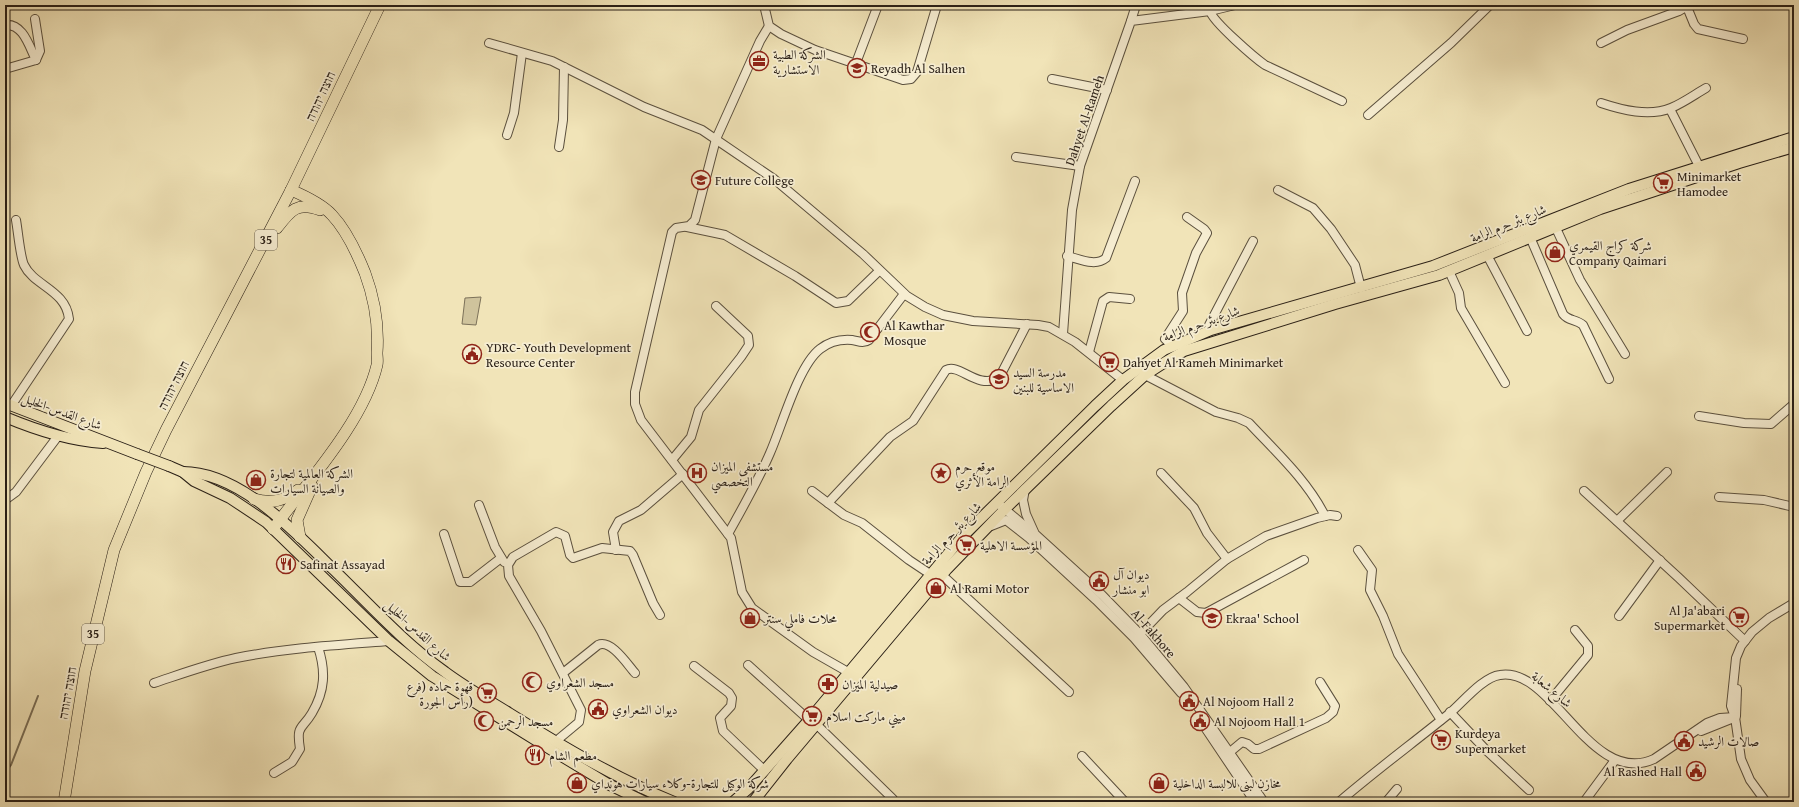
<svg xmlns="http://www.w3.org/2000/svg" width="1799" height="807" viewBox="0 0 1799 807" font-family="'Gentium Book Plus',Amiri,'Frank Ruhl Libre',serif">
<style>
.green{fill:#cfc39c;stroke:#7c7159}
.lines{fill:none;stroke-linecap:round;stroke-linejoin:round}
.stream{stroke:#786d56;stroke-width:2}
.minor-casing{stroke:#5b503e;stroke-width:10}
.major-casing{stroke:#291f16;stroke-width:12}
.highway-casing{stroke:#291f16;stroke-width:12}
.minor{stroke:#f6edd1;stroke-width:8}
.major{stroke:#f1e4b8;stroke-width:10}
.highway{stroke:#f1e4b8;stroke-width:11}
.major-bridge-casing{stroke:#291f16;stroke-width:12;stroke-linecap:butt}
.major-bridge{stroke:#f1e4b8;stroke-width:10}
.labels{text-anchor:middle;stroke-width:3.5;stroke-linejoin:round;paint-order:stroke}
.shield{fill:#f6edd1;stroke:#665d4e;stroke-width:1}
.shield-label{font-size:12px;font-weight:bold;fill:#291f16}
.poi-label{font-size:13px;fill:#291f16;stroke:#f6edd1;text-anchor:start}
.street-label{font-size:13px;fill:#291f16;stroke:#f6edd1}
</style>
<rect width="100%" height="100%" fill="#f1e4b8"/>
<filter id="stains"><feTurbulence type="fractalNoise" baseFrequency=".005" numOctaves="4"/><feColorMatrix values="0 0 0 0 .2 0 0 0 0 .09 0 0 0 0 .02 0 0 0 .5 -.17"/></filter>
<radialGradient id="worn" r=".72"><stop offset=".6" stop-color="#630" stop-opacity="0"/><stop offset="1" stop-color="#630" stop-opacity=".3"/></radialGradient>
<!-- green -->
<polygon class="green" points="481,297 476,325 462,324 465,298"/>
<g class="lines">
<!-- stream -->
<polyline class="stream" points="5,773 11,765 38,696"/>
<!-- minor casing -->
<g class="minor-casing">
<g id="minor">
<polyline points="764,5 769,26 781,34 815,50 903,80 911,79 917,72 937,5"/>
<path d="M1210 5C1210 7 1209 9 1210 11 1213 22 1255 58 1265 65L1342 101"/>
<polyline points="1687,7 1694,24 1698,29 1743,39"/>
<polyline points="1131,21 1136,5"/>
<path d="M5 25C23 23 29 46 36 60"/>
<polyline points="769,26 760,41 716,139 695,220 689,226 676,228 672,232 635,392 635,404 641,420 731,538 742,592 752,608 813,652 848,672"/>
<polyline points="489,43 552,61 644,107 702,130 774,179 863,254 907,296 925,307 943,315 973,321 1038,325 1049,327 1075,342 1123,380"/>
<polyline points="1601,43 1627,30 1679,11 1689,5"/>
<polyline points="856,63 878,5"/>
<polyline points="5,69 36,60 40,51 35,19"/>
<polyline points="1052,79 1107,90"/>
<path d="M1601 103C1622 110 1649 117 1671 108 1683 103 1694 95 1706 88"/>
<polyline points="1670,109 1700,168"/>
<polyline points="1368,115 1451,43 1490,5"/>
<polyline points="507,135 514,113 522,53"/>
<polyline points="559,147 563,120 564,67"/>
<polyline points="1016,157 1080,166"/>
<polyline points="1278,190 1313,208 1331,229 1355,265 1361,288"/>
<polyline points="1555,226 1580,280 1625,354"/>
<polyline points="687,227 725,235 795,276 836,303 848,301 879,271"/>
<path d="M1530 237 1563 314C1568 321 1576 319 1583 325L1609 379"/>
<polyline points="1487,255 1527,331"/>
<path d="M1067 256C1080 259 1095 267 1106 258L1135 181"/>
<polyline points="1449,271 1459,293 1461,308 1505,383"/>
<polyline points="1211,330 1209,325 1253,241"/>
<polyline points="1063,334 1072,210 1080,166 1131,21 1210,11 1235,5"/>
<polyline points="1173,347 1165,339 1183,311 1182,293 1196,253 1207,233 1204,229 1187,217"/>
<polyline points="1089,352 1103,301 1109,297 1130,299"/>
<path d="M1145 375 1216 412 1238 418 1249 423C1276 452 1307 480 1325 516"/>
<path d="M11 406 69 319C66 290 34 286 24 265 20 256 18 231 16 220"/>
<polyline points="1699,416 1744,423 1771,424 1794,404"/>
<polyline points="672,460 691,437 699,410 741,357 749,345 748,336 716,306"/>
<polyline points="1161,473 1194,508 1207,533 1227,559"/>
<polyline points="1025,489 1023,500 1026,514 1035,534 1102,595 1140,634 1184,687 1264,802"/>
<polyline points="812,491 844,515 862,523 909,560 930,574"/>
<polyline points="1584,491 1679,578 1745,641"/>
<polyline points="1719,497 1764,500 1794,507"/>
<polyline points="5,500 16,492 58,436"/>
<path d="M828 503 890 437 913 421 946 370C960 363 977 390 999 378L1027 324"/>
<polyline points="479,505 495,547 504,562"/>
<polyline points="1001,506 1032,532"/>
<polyline points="1617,521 1667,472"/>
<polyline points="991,526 1006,520 1029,538 1096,600 1134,638 1181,693"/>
<polyline points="444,534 460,582 470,582 501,558"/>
<path d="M728 534C743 507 758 481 770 453 782 426 798 366 820 349 829 342 840 339 852 340 858 341 863 344 869 340L904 294"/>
<polyline points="616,550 613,532 619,521 641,510 683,474"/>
<polyline points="1358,550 1372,570 1370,590 1383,616 1398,654 1441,720"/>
<polyline points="942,575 1069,692"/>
<polyline points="1179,598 1197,612 1206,613 1304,560"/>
<polyline points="1619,616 1660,560"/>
<polyline points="1140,634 1163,610 1187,592 1227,559 1266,536 1317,518 1330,515 1337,516"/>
<polyline points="748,665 809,720"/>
<polyline points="694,666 729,693 732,698 731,706 720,718 723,731 765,771"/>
<path d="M563 673 598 645C611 639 627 664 635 673"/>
<path d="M154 683C181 674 208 664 236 658 286 648 338 645 389 641"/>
<polyline points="1550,701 1588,655 1588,646 1575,630"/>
<polyline points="1450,712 1486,750 1529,790"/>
<polyline points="1736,716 1737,689"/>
<polyline points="817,725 893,799"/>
<polyline points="1206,729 1255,802"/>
<polyline points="1701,731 1731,719"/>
<polyline points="555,742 579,722 581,710 541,631 509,576 508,565 513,557 556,532 565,536 570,555 573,558 602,548 630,551 633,555 653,603 660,615"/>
<polyline points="1230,752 1242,742 1248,744 1254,749 1259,749 1326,718 1333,712 1335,706 1320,682"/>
<polyline points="1082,756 1125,802"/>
<path d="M274 773 292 762 300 749C296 724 302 730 312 713 325 691 326 671 318 647"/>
<path d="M1339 802C1375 771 1413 743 1450 713 1463 702 1483 677 1500 675 1553 666 1590 788 1654 759L1707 723 1720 718 1735 717"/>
<polyline points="1386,802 1397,789"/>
<polyline points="1584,802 1615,760"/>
<polyline points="1766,802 1750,780 1741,759 1735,717 1731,706 1736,658 1741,646 1752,632 1769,618 1794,603"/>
</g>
</g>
<!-- major casing -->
<g class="major-casing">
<g id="major">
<polyline points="5,403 137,454"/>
<path d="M5 417C36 430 69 441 103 443"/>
<polyline points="169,466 183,472 194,481 230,498 266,522 389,641 432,676 563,757 608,784 645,802"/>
<path d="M183 472C240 472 295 532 334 570 370 605 404 643 445 672 465 687 488 700 509 713 562 746 615 778 674 802"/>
<polyline points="733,802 748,789 809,720 963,536 1095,406 1123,380 1164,350 1211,330 1433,266 1629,189 1794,137"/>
<polyline points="753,802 787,759 947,569 1005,509 1111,406 1145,375 1162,364 1184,351 1226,338 1335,304 1439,275 1600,209 1739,163 1794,147"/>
</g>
</g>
<!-- highway casing -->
<g class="highway-casing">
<g id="highway">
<path d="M277 228C290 211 297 201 320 210"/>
<path d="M254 499C271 504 284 501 298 490"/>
<path d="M273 529C307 483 364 421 377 365 378 362 377 357 377 353 379 325 375 300 365 273 357 253 347 231 332 215 322 204 305 196 291 190"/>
<polyline points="300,537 297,520 312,486"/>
<polyline points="64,802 85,671 114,550 146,472 166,430 291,190 380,5"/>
</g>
</g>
<!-- minor -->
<use href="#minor" class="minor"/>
<!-- major -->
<use href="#major" class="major"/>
<!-- highway -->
<use href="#highway" class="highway"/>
<!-- major-bridge casing -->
<g class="major-bridge-casing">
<polyline id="major-bridge" points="137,454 169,466"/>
</g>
<!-- major-bridge -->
<use href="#major-bridge" class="major-bridge"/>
</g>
<!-- icons -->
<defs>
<g id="office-ring" transform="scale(1)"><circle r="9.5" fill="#f6edd1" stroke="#8f2418" stroke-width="1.5"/><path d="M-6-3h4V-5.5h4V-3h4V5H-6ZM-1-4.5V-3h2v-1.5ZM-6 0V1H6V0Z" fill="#8f2418"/></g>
<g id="school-ring" transform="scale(1)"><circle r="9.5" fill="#f6edd1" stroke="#8f2418" stroke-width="1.5"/><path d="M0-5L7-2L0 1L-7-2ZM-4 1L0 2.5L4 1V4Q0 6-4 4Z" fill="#8f2418"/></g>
<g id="university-ring" transform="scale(1)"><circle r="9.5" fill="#f6edd1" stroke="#8f2418" stroke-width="1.5"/><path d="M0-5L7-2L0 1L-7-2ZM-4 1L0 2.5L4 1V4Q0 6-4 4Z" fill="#8f2418"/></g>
<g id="supermarket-ring" transform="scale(1)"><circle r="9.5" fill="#f6edd1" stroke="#8f2418" stroke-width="1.5"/><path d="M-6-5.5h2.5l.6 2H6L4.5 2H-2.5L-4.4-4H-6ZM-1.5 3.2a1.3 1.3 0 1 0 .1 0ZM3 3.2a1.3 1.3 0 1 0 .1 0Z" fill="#8f2418"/></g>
<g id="shop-ring" transform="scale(1)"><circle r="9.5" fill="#f6edd1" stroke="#8f2418" stroke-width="1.5"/><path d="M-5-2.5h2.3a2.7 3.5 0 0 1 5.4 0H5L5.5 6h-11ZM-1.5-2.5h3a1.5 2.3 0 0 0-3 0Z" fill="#8f2418"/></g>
<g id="mosque-ring" transform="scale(1)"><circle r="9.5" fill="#f6edd1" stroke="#8f2418" stroke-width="1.5"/><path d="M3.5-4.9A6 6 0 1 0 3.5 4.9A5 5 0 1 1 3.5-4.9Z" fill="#8f2418"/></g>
<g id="civic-ring" transform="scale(1)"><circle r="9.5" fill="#f6edd1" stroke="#8f2418" stroke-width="1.5"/><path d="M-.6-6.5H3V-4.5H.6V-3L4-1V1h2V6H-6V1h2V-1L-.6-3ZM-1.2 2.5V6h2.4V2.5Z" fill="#8f2418"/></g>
<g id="hospital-ring" transform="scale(1)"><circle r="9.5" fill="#f6edd1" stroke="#8f2418" stroke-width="1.5"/><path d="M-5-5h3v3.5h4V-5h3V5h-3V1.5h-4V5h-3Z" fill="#8f2418"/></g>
<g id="sight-ring" transform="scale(1)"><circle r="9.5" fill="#f6edd1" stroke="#8f2418" stroke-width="1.5"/><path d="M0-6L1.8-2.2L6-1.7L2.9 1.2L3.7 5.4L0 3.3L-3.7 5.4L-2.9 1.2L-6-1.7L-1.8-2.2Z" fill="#8f2418"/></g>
<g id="restaurant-ring" transform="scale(1)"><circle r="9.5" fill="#f6edd1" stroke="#8f2418" stroke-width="1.5"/><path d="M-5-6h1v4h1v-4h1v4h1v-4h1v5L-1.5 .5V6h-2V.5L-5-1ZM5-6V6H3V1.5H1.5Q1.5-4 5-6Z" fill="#8f2418"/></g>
<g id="pharmacy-ring" transform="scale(1)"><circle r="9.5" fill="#f6edd1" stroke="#8f2418" stroke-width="1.5"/><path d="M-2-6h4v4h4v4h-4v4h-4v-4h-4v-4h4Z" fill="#8f2418"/></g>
</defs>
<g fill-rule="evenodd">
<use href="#office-ring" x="759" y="61"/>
<use href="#school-ring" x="857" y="68"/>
<use href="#university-ring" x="701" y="180"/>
<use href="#supermarket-ring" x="1663" y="183"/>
<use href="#shop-ring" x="1555" y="252"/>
<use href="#mosque-ring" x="870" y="332"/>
<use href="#civic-ring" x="472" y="354"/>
<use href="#supermarket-ring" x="1109" y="362"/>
<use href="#school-ring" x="999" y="379"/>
<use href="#hospital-ring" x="697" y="473"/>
<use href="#sight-ring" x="941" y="473"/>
<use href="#shop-ring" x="256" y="480"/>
<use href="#supermarket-ring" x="966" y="545"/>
<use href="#restaurant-ring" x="286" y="564"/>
<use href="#civic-ring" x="1099" y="581"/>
<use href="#shop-ring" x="936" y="588"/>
<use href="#supermarket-ring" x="1739" y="617"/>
<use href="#shop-ring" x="750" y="618"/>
<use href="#school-ring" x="1212" y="618"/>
<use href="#mosque-ring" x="532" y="682"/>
<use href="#pharmacy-ring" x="828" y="684"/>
<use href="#supermarket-ring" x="487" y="693"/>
<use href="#civic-ring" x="1189" y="701"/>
<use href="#civic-ring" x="598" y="709"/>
<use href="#supermarket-ring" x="812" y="716"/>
<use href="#mosque-ring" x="484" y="721"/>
<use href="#civic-ring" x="1200" y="721"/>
<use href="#supermarket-ring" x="1441" y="740"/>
<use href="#civic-ring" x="1684" y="741"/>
<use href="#restaurant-ring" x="535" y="755"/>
<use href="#civic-ring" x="1696" y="771"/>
<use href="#shop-ring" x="577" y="783"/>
<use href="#shop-ring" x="1159" y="783"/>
</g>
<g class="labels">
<!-- shield labels -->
<g class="shield">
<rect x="255" y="230" width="22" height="20" rx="3"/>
<rect x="82" y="624" width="22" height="20" rx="3"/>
</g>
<g class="shield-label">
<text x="266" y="244">35</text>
<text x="93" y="638">35</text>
</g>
<!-- poi labels -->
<g class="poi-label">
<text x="773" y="59">الشركة الطبية<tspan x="773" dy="15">الاستشارية</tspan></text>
<text x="871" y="73">Reyadh Al Salhen</text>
<text x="1677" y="181">Minimarket<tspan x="1677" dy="15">Hamodee</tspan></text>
<text x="715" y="185">Future College</text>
<text x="1569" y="250">شركة كراج القيمري<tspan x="1569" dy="15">Company Qaimari</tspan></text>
<text x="884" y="330">Al Kawthar<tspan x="884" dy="15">Mosque</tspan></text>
<text x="486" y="352">YDRC- Youth Development<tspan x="486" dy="15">Resource Center</tspan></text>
<text x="1123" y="367">Dahyet Al Rameh Minimarket</text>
<text x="1013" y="377">مدرسة السيد<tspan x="1013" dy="15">الاساسية للبنين</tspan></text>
<text x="711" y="471">مستشفى الميزان<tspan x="711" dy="15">التخصصي</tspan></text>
<text x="955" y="471">موقع حرم<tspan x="955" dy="15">الرامة الأثري</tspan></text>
<text x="270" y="478">الشركة العالمية لتجارة<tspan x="270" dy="15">والصيانة السيارات</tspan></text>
<text x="980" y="550">المؤسسة الاهلية</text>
<text x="300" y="569">Safinat Assayad</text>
<text x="1113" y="579">ديوان آل<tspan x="1113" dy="15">ابو منشار</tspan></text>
<text x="950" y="593">Al Rami Motor</text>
<text x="1725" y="615" text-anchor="end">Al Ja'abari<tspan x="1725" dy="15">Supermarket</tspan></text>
<text x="764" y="623">محلات فاملي سنتر</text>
<text x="1226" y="623">Ekraa' School</text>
<text x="546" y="687">مسجد الشعراوي</text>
<text x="842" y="689">صيدلية الميزان</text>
<text x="473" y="691" text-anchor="end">قهوة حماده (فرع<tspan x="473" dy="15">رأس الجورة)</tspan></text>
<text x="1203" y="706">Al Nojoom Hall 2</text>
<text x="612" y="714">ديوان الشعراوي</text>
<text x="826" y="721">ميني ماركت اسلام</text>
<text x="498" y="726">مسجد الرحمن</text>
<text x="1214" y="726">Al Nojoom Hall 1</text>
<text x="1455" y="738">Kurdeya<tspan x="1455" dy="15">Supermarket</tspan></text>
<text x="1698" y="746">صالات الرشيد</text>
<text x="549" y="760">مطعم الشام</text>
<text x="1682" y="776" text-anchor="end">Al Rashed Hall</text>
<text x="591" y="788">شركة الوكيل للتجارة-وكلاء سيارات هونداي</text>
<text x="1173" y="788">مخازن لبنى للالبسة الداخلية</text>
</g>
<!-- street labels -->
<g class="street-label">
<text transform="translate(320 96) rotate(-65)" y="5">חוצה יהודה</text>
<text transform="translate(1084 120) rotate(-71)" y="5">Dahyet Al-Rameh</text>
<text transform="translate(1508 223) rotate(-22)" y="5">شارع بئر حرم الرامة</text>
<text transform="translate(1201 323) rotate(-20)" y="5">شارع بئر حرم الرامة</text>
<text transform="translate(173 385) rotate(-63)" y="5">חוצה יהודה</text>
<text transform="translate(62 411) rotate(20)" y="5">شارع القدس-الخليل</text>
<text transform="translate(951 533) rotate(-47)" y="5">شارع بئر حرم الرامة</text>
<text transform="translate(418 630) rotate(42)" y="5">شارع القدس-الخليل</text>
<text transform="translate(1154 633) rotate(49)" y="5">Al-Fakhore</text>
<text transform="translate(1552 689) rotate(40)" y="5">شارع شعابة</text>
<text transform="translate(67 693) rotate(-80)" y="5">חוצה יהודה</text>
</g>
</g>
<!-- margin -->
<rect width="1799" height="807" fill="none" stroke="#f1e4b8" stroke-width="20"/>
<rect x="6" y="6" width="1787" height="795" fill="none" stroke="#291f16" stroke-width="2"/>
<rect x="10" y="10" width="1779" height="787" fill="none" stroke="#291f16"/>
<rect width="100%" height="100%" filter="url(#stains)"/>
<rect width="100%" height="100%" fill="url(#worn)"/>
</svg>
